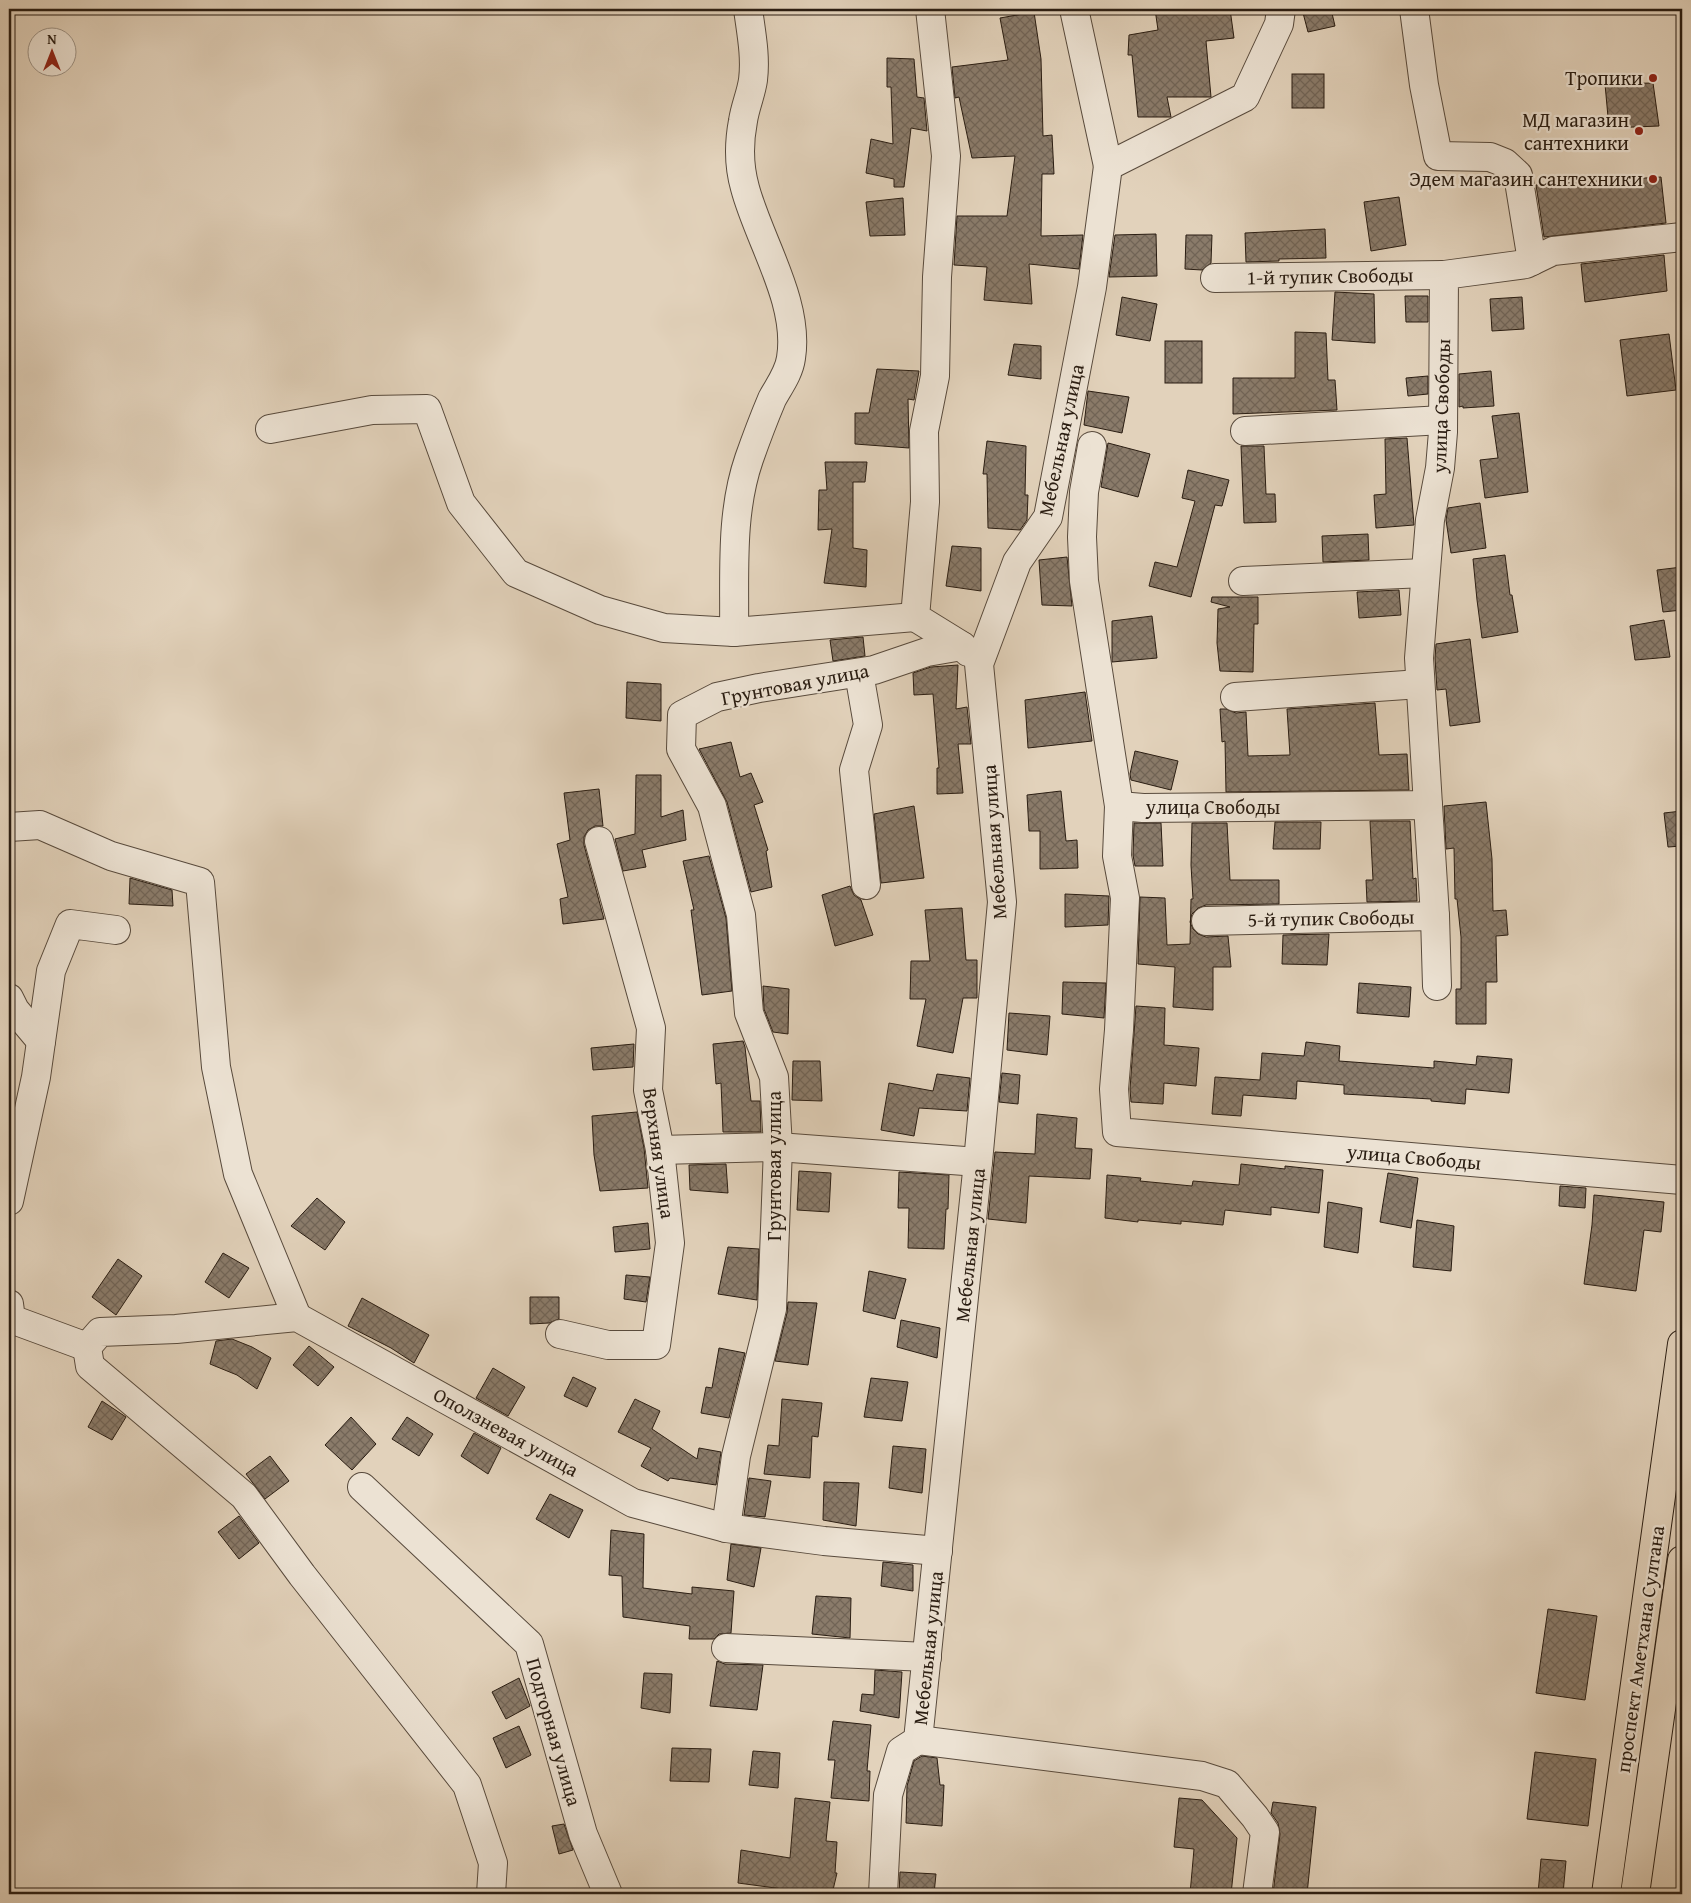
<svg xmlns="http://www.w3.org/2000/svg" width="1691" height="1903" viewBox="0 0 1691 1903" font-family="'Gentium Book Plus',serif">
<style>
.building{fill:url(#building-cross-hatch);stroke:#2a1d12}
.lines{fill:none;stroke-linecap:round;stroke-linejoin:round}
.minor-casing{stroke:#584a3c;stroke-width:30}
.major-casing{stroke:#2a1d12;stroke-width:30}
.minor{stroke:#ece2d3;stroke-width:28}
.major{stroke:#e2d2bb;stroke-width:28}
.poi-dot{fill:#8f2418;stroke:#ece2d3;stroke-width:2}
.labels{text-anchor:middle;stroke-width:4.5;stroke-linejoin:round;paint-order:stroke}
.poi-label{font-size:20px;fill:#2a1d12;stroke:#ece2d3;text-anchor:end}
.street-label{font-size:20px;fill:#2a1d12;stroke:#ece2d3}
</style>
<defs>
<pattern id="building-cross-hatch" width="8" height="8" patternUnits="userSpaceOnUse" patternTransform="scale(1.25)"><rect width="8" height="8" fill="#8a7b6a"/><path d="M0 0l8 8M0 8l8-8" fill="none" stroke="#716456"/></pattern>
</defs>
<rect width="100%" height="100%" fill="#e2d2bb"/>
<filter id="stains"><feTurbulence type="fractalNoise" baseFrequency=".004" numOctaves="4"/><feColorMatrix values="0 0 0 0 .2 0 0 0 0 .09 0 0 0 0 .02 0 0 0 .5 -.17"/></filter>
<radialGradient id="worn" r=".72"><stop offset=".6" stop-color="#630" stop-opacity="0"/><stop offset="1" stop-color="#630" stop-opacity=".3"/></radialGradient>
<!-- building -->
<g class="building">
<polygon points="1155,9 1230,9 1234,38 1206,41 1211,97 1167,97 1171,117 1138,117 1132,55 1128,55 1129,35 1158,30"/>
<polygon points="1302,9 1331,9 1335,26 1308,32"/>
<polygon points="1034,12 1041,59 1043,136 1052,135 1054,174 1042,174 1041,236 1083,235 1079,269 1029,264 1032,304 984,300 987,267 954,265 957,216 1007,216 1015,156 972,158 959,97 955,98 952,67 1008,60 1000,18"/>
<polygon points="887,58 914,59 917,97 924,98 927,131 911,128 904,187 894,187 894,179 866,173 871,139 893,144 891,87 887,87"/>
<rect x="1292" y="74" width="32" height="34"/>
<polygon points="1653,83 1659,126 1609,128 1605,84"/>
<polygon points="1661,177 1666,223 1544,237 1536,185"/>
<polygon points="1399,197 1406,245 1371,251 1364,202"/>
<polygon points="903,198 905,235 870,236 866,202"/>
<polygon points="1325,229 1326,258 1279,259 1279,261 1246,262 1245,233"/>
<polygon points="1156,234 1157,276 1109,277 1115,235"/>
<polygon points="1186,235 1212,235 1211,263 1202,270 1185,269"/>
<polygon points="1664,255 1667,291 1585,302 1581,264"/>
<polygon points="1335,292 1374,294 1375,343 1332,340"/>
<polygon points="1405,296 1428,296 1428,322 1406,322"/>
<polygon points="1122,297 1157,304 1150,341 1116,335"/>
<polygon points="1522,297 1524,329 1492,331 1490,299"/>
<polygon points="1295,332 1326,333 1328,380 1335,380 1337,410 1233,414 1233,378 1295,378"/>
<polygon points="1669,334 1676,390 1627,396 1620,340"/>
<rect x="1165" y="341" width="37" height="42"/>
<polygon points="1014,344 1041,346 1041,379 1008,375"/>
<polygon points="877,369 919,371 914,400 908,399 909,448 855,444 855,413 869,413"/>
<polygon points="1491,371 1494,406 1463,408 1463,406 1459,407 1459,374"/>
<polygon points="1428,376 1428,394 1408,396 1406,378"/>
<polygon points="1088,391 1129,397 1122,433 1084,425"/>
<polygon points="1519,413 1528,492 1485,498 1480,460 1498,458 1492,416"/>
<polygon points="1407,438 1414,525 1376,528 1374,495 1386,494 1385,439"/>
<polygon points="987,441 1026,446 1025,495 1028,495 1027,520 1020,530 988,528 987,474 983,474"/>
<polygon points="1108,443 1150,454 1138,497 1101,487"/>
<polygon points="1241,446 1264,446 1266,494 1275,494 1276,522 1244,523"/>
<polygon points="825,462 867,462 865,482 853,482 853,548 867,550 866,587 824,583 832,529 818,530 819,490 827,490"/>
<polygon points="1188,470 1229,480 1222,506 1215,505 1191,597 1149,586 1155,562 1177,567 1195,501 1182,498"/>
<polygon points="1480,503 1486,548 1451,553 1446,520 1448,508"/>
<polygon points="1368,534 1369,560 1323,562 1322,536"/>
<polygon points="952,546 981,548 981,591 946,586"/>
<polygon points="1505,555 1510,595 1512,595 1518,632 1482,638 1477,600 1473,559"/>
<polygon points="1067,557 1072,606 1042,605 1039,560"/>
<polygon points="1682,567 1682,610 1663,612 1657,570"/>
<polygon points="1399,590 1401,615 1359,618 1357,592"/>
<polygon points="1212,597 1258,597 1258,624 1254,624 1253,672 1220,671 1217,643 1218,609 1230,607 1211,602"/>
<polygon points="1152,616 1157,658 1112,662 1112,621"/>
<polygon points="1664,620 1670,657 1635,660 1630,626"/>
<polygon points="863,637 865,656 833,661 830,640"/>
<polygon points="1470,639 1480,722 1450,726 1446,689 1437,690 1435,658 1436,644"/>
<polygon points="958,665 956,709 967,707 971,744 958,744 963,793 937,794 937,768 939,768 933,694 914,695 913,673 931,667"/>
<polygon points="627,682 661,684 661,721 626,718"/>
<polygon points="1085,692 1092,741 1028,748 1025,700"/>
<polygon points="1375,703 1379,755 1407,754 1409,790 1226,792 1225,741 1222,742 1220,709 1226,709 1236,713 1246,712 1248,756 1290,755 1287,709"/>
<polygon points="731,742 740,777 751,773 763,802 754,805 768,850 766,851 772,887 751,892 727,802 699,749"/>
<polygon points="1135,751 1178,761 1171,790 1131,780 1130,774"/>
<polygon points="636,775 661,775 661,817 683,810 686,840 642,850 646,867 623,871 615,839 635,834"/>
<polygon points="599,789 603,826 595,826 588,830 584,837 584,845 604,919 563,924 560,899 568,897 557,844 570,840 564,793"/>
<polygon points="1061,791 1066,841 1077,840 1078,868 1040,869 1040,831 1029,831 1027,795"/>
<polygon points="1486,802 1492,859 1493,911 1506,910 1508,935 1496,936 1497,982 1486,982 1486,1024 1456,1024 1456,989 1461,989 1461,937 1457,899 1455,899 1454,848 1446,849 1444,806"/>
<polygon points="914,806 924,878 881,883 874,814"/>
<polygon points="1682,811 1682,846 1668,847 1664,813"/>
<polygon points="1370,821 1410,821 1413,879 1416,878 1417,901 1367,902 1366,880 1373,880"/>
<polygon points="1275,822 1321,822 1320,849 1273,849"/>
<polygon points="1134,823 1161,823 1163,866 1135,866 1133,855"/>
<polygon points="1192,823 1227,823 1230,880 1279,880 1279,904 1206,905 1198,908 1192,914 1190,922 1193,929 1198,934 1206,937 1228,936 1231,967 1213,967 1213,1010 1173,1007 1175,967 1138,964 1140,897 1165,898 1167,945 1190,944 1191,899 1193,899 1191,865"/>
<polygon points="709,856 726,918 732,991 702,995 691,910 694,910 683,861"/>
<polygon points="130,878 172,890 173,906 129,904"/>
<polygon points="850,886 854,895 861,900 873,935 835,946 822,895"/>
<polygon points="1065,894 1109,896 1108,925 1065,927"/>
<polygon points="962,908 966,960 977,960 977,998 963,998 953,1053 917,1046 926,999 910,999 911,961 930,961 925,910"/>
<polygon points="1329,934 1327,965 1282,964 1283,935"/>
<polygon points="1063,982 1106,983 1104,1018 1062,1014"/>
<polygon points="1359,983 1411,987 1409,1017 1357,1013"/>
<polygon points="763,986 789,989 788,1034 773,1032 764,1009"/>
<polygon points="1136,1006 1165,1008 1164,1045 1199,1048 1196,1086 1164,1083 1163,1104 1131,1102 1130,1089"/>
<polygon points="1009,1013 1050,1016 1047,1055 1007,1050"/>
<polygon points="743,1041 745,1047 751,1101 760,1101 761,1132 723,1132 721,1083 716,1084 713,1044"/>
<polygon points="1306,1042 1340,1046 1339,1061 1434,1068 1434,1061 1476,1065 1477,1056 1512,1059 1509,1093 1466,1089 1465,1104 1431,1101 1431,1099 1344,1094 1344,1085 1297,1081 1296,1099 1243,1095 1241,1116 1212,1114 1215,1077 1260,1080 1262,1053 1304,1056"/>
<polygon points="634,1044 633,1067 593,1070 591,1048"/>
<polygon points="793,1061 820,1061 822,1101 792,1100"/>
<polygon points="1002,1073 1020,1075 1018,1104 999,1102"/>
<polygon points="937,1074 970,1078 967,1111 919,1108 914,1136 881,1130 889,1083 933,1091"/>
<polygon points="637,1112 644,1148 648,1188 600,1191 594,1155 592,1116"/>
<polygon points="1037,1114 1077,1118 1075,1148 1092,1149 1090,1179 1029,1176 1026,1223 988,1219 995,1152 1035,1154"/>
<polygon points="726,1164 728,1193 690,1190 689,1165"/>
<polygon points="1241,1164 1285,1169 1285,1166 1323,1170 1319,1213 1271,1207 1271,1215 1225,1210 1223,1225 1181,1221 1181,1224 1138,1220 1138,1222 1105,1218 1107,1175 1141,1178 1140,1181 1192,1186 1193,1181 1239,1185"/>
<polygon points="799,1171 831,1173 829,1212 797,1210"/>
<polygon points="899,1172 949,1175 948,1209 946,1209 944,1249 908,1248 909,1208 898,1208"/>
<polygon points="1388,1173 1418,1178 1411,1228 1380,1222"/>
<polygon points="1560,1186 1586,1188 1585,1208 1559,1206"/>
<polygon points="1594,1195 1664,1202 1661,1232 1644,1230 1636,1291 1584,1284 1592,1225"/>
<polygon points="317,1198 345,1222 325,1250 291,1226"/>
<polygon points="1328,1202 1362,1208 1358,1253 1324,1247"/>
<polygon points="1417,1220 1454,1226 1451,1271 1413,1267"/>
<polygon points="648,1223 650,1249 615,1252 613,1227"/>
<polygon points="728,1247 759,1249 757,1300 718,1294"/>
<polygon points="223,1253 249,1268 229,1298 205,1282"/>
<polygon points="118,1259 142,1276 116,1315 92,1297"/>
<polygon points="869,1271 906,1279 895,1319 863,1311"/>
<polygon points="626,1275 650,1277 646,1302 624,1299"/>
<polygon points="530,1297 559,1297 559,1319 549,1323 530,1324"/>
<polygon points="362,1298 429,1335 414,1363 391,1348 348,1326"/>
<polygon points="788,1302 817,1303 808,1365 775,1361 787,1313"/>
<polygon points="901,1320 940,1328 937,1358 897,1347"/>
<polygon points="232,1339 252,1347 271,1358 257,1389 237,1375 210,1364 216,1341"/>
<polygon points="309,1346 334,1367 318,1386 293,1365"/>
<polygon points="719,1348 745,1353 729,1418 701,1413 706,1387 712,1388"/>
<polygon points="493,1368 525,1387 508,1416 476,1398"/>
<polygon points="573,1377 596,1388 587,1407 564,1396"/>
<polygon points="871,1378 908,1382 902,1421 864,1417"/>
<polygon points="635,1399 660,1411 652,1429 697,1459 699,1448 721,1452 716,1485 670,1478 668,1481 641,1466 651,1448 618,1432"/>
<polygon points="782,1399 822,1403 818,1437 812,1436 810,1478 764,1474 768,1445 779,1446"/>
<polygon points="102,1401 126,1417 112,1440 88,1427"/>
<polygon points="351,1417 376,1444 352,1470 325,1445"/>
<polygon points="407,1417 433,1434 419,1456 392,1439"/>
<polygon points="474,1433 501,1448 488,1474 461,1456"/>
<polygon points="893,1446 926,1449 922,1493 889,1488"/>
<polygon points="270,1456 289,1481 265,1499 246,1474"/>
<polygon points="749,1478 771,1481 765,1517 744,1515"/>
<polygon points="824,1482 859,1483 856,1526 823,1520"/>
<polygon points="550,1494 583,1510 569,1538 536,1519"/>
<polygon points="239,1516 259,1543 239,1559 218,1532"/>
<polygon points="611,1530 644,1534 643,1588 692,1594 692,1587 734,1591 731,1633 719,1634 714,1639 689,1639 690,1626 623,1617 622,1576 609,1575"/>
<polygon points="731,1544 761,1548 754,1587 727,1580"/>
<polygon points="883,1562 913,1565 913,1591 881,1586"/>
<polygon points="816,1596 851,1598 850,1638 812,1634"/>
<polygon points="1548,1609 1597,1616 1585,1700 1536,1693"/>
<polygon points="717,1661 725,1664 763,1665 757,1710 710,1706"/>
<polygon points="875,1670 902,1672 899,1718 860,1711 862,1694 874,1695"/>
<polygon points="644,1673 672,1674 670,1713 641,1708"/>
<polygon points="519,1678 530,1706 506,1719 492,1692"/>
<polygon points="833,1721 871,1725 867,1771 870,1771 869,1801 831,1798 835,1760 828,1760"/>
<polygon points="519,1726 531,1755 506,1768 493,1738"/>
<polygon points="672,1748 711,1749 709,1782 670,1781"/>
<polygon points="753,1751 780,1753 778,1788 749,1785"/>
<polygon points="1535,1752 1596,1759 1588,1826 1527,1819"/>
<polygon points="922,1756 937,1758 940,1785 944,1785 942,1826 906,1823 907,1786 914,1761"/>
<polygon points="795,1798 830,1802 826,1841 837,1842 835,1873 837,1873 833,1890 783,1889 738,1883 741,1850 790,1858"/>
<polygon points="1179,1798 1202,1800 1237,1838 1231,1894 1190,1894 1194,1849 1174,1847"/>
<polygon points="1273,1802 1316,1807 1307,1894 1273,1894 1280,1834 1278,1823 1271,1813"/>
<polygon points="564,1824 573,1850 559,1854 552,1826"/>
<polygon points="1541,1859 1566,1861 1563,1894 1538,1894"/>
<polygon points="900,1872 936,1874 934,1894 899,1894"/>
</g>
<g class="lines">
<!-- minor casing -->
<g class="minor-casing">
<g id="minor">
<polyline points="930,9 946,156 937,277 935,376 924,431 925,502 915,617 962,646 968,652"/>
<polyline points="1074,9 1108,166"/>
<polyline points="1414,9 1424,85 1438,156 1490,157 1505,163 1518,175 1532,261"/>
<polyline points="1682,237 1553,251 1526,264 1444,275 1443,432 1440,468 1430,520 1419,658 1428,805 1143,808 1119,806 1117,856 1125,898 1119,1030 1114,1089 1117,1132 1682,1180"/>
<polyline points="1215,278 1444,275"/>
<polyline points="270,429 372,410 427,409 461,503 516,573 600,610 664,628 734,632 915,617"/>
<polyline points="1245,431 1443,420"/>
<polyline points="1092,446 1084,492 1082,537 1084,581 1119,806"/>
<polyline points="1243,581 1425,573"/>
<path d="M734 632C735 574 730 514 749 459 756 439 764 418 772 399 779 386 789 373 791 358 800 302 759 241 745 188 739 167 739 142 743 121 745 107 751 94 753 80 756 56 751 32 748 9"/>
<polyline points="859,673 868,725 854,770 866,885"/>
<polyline points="1235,697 1420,684"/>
<polyline points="9,827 40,825 111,856 200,882 216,1067 238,1174 297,1317"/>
<polyline points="1435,916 1437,986"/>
<polyline points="1206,921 1435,916 1428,805"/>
<polyline points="9,998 15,1010 41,1041"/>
<polyline points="660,1150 778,1147 978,1162"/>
<polyline points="9,1201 36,1077 51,971 70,924 116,930"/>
<polyline points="9,1304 11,1319 87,1347"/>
<polyline points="560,1334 608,1345 656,1345 670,1243 660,1150 648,1090 651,1028 599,841"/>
<polyline points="362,1487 529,1644 583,1834 608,1894"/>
<polyline points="726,1528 736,1456 772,1309 778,1147 774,1077 749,1013 741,915 712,806 681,749 682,715 717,697 759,688 874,670 927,652 962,646"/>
<polyline points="726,1648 927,1657"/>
<polyline points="918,1740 1202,1776 1227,1784 1255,1817 1265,1832 1257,1894"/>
<polyline points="491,1894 493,1863 467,1785 302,1575 244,1496 90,1366 87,1347 100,1332 176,1329 297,1317 633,1503 726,1528 824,1541 938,1551"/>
<polyline points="883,1894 888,1795 901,1751 918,1740 978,1162 1002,902 979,664 1017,562 1048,517 1092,287 1108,166 1245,97 1279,24 1281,9"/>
</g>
</g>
<!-- major casing -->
<g class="major-casing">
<g id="major">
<polyline points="1606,1894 1682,1344"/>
<polyline points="1635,1894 1682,1560"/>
</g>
</g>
<!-- minor -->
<use href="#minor" class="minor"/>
<!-- major -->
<use href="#major" class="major"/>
</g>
<!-- markers -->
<g class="poi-dot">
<circle cx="1653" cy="78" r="5"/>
<circle cx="1639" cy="131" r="5"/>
<circle cx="1653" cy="179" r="5"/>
</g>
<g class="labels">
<!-- poi labels -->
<g class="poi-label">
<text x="1643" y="85">Тропики</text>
<text x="1629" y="127">МД магазин<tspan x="1629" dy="23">сантехники</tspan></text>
<text x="1643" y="186">Эдем магазин сантехники</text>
</g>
<!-- street labels -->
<g class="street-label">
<text transform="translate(1330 276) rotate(-1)" y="7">1-й тупик Свободы</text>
<text transform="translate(1441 406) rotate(-88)" y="7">улица Свободы</text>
<text transform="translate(1061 440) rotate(-78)" y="7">Мебельная улица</text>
<text transform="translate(795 684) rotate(-11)" y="7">Грунтовая улица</text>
<text x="1213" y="814">улица Свободы</text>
<text transform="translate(994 842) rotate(-94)" y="7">Мебельная улица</text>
<text transform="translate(1331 918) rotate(-1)" y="7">5-й тупик Свободы</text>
<text transform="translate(659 1153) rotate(82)" y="7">Верхняя улица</text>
<text transform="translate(1414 1157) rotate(5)" y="7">улица Свободы</text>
<text transform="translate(774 1166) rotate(-90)" y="7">Грунтовая улица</text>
<text transform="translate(970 1245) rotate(-84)" y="7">Мебельная улица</text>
<text transform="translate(506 1432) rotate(29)" y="7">Оползневая улица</text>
<text transform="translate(928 1648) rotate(-84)" y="7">Мебельная улица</text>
<text transform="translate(1640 1649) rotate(-82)" y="7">проспект Аметхана Султана</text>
<text transform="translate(554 1732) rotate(74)" y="7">Подгорная улица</text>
</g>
</g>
<!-- margin -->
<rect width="1691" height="1903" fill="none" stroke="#e2d2bb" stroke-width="30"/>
<rect x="10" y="10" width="1671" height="1883" fill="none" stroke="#2a1d12" stroke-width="2.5"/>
<rect x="15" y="15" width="1661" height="1873" fill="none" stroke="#2a1d12"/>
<!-- north arrow -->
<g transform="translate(52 52)"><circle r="24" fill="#ece2d3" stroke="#9e9386"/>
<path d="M0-4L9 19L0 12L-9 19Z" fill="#8f2418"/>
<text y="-8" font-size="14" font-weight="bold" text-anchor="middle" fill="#2a1d12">N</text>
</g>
<rect width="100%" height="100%" filter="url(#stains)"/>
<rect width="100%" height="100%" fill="url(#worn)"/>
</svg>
